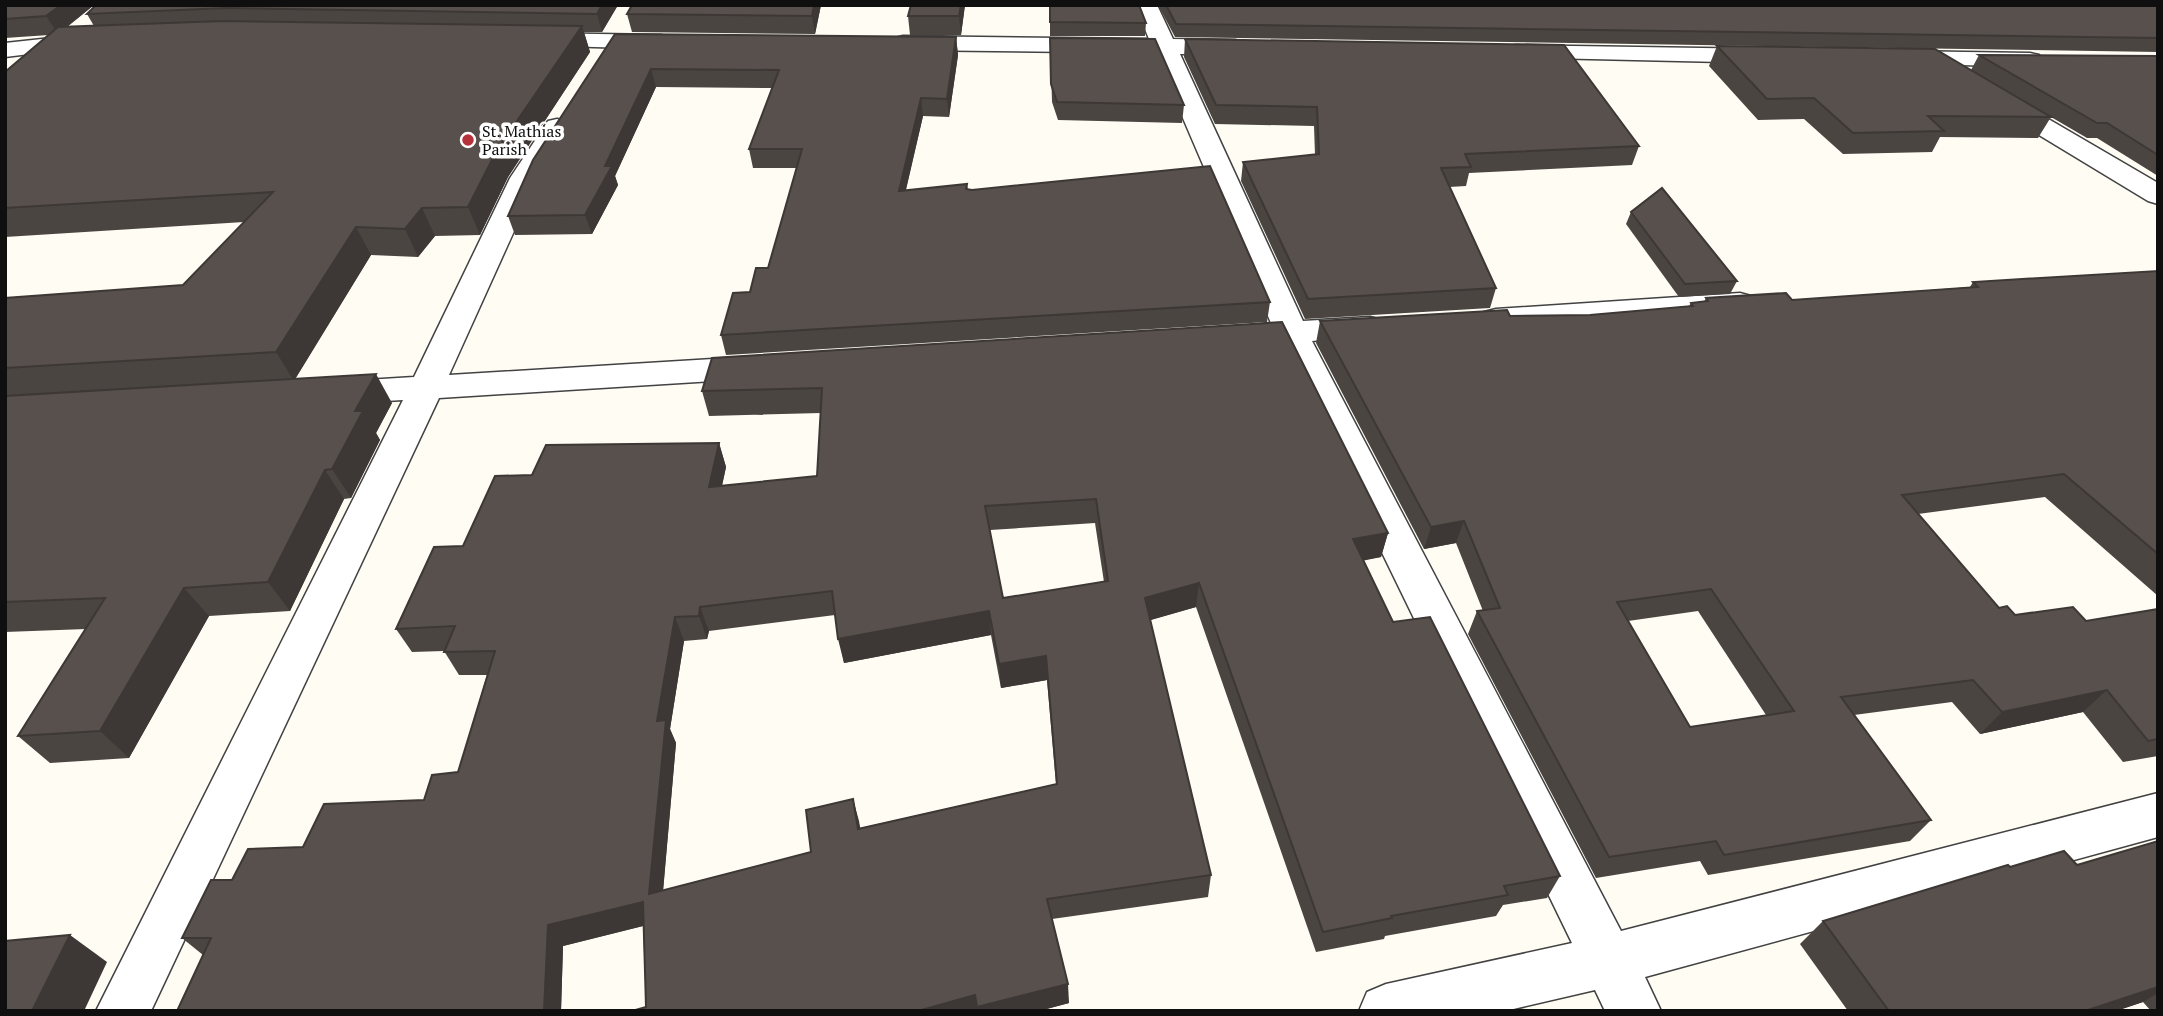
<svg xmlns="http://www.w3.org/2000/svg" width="2163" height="1016" viewBox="0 0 2163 1016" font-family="'PT Serif',serif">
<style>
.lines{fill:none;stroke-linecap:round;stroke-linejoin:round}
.minor-casing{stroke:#424242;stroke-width:3}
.minor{fill:#fff;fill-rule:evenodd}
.wall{fill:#4b4541;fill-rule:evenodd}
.shaded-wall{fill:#3d3835}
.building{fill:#57504c;stroke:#3d3835;stroke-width:2;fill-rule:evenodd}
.poi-dot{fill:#b5323a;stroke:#fff;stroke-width:2.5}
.labels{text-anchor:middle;stroke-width:7;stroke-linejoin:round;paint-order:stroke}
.far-poi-label{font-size:16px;fill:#0f0f0f;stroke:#fff;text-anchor:start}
</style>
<rect width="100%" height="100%" fill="#fefcf3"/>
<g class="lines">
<!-- minor casing -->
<g class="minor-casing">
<g id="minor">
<polygon points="1135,5 1157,5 1173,39 1235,40 1243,42 1247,47 1243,52 1235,54 1180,54 1303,321 1370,317 1382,320 1386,327 1382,334 1312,341 1621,931 2158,793 2158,837 1645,977 1661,1011 1605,1011 1595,990 1505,1011 1359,1011 1367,992 1386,984 1572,943 1280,343 1234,346 1222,343 1217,336 1222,329 1271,323 1155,53 903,50 895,48 891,43 895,38 903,36 1149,39"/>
<polygon points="536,33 661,35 669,37 673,42 669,47 661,49 528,45 524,40 528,35"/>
<polygon points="88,34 96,36 100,41 96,46 5,57 5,43"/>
<polygon points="1516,45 1767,49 1776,51 1779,56 1776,61 1767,63 1507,57 1504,52 1507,47"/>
<polygon points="1901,51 2030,53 2039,55 2042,60 2039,65 2030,67 1892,63 1889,58 1892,53"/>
<polygon points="2000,93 2009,96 2158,183 2158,204 2148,201 1991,106 1987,101 1991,96"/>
<polygon points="557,119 566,121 570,127 538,178 449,375 762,356 774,359 779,367 774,375 762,378 439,398 151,1011 96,1011 403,400 333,404 321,401 316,393 321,385 333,382 414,377 510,178 548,121"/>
<polygon points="1740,293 1751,296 1756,303 1751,310 1496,329 1484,326 1480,319 1484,312 1496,309"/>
</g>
</g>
<!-- minor -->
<use href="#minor" class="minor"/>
</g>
<!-- wall -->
<g class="wall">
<polygon points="5,5 94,5 67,27 94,26 87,14 96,5 618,5 602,32 584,32 590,52 508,177 480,235 435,236 418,257 371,255 295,379 392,403 376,433 380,440 351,498 344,499 290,611 209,616 129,758 50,763 18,736 86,629 5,632 5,298 183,285 244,222 5,237 5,72 49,35 5,38"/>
<polygon points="821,5 815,34 632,32 627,14"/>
<polygon points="911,5 965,5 961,35 910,35 908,16"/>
<polygon points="1050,5 1146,23 1145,36 1050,36"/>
<polygon points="1158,5 2158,5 2158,52 1175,37"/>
<polygon points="615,34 956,37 958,55 949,117 923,116 906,190 967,184 968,190 1270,302 1267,322 726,355 721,335 768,268 797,168 753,168 749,149 772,88 656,87 615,176 618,185 592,234 515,235 508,216"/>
<polygon points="1050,38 1184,105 1182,123 1058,120 1052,102"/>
<polygon points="1185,39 1639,146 1632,165 1469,173 1466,186 1449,187 1496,288 1490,308 1305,319 1241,181 1243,162 1315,155 1314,126 1215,124 1184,57"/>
<polygon points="1717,46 1971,70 1979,55 2158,56 2158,176 2097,138 2087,138 2051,117 2038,138 1940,137 1932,152 1843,154 1804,119 1758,120 1709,66"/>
<polygon points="1631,212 1737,281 1730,294 1679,297 1626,224"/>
<path d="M2158 271V596L2045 497 1918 514 1999 608 2015 615 2086 621 2158 609V756L2123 762 2083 712 1980 734 1952 702 1854 715 1931 820 1910 841 1708 875 1700 861 1596 878 1468 634 1477 611H1483L1456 543 1424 549 1316 343 1320 321 1590 315 1689 306 1691 303 1704 302 1706 298 1792 300 1970 287 1973 282ZM1698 611 1766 715 1690 727 1628 621Z"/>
<path d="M712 358 1388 533 1381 557 1363 560 1393 622 1560 876 1547 898 1503 905 1496 916 1385 936 1384 939 1316 952 1196 607 1150 620 1211 875 1208 897 1052 919 1069 1003 1039 1011H632L646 1007 643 926 563 946 561 1011H177L203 955 182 938 232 880 303 847 424 800 458 772 487 675H459L444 651 412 652 396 629 463 546 532 475 719 443 726 467 722 486 817 476 821 413 709 416 702 391ZM1095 523 1104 582 1003 598 990 530ZM835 615 844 663 991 635 1001 688 1047 680 1056 784 860 828 853 799 811 852 663 890 676 743 670 729 684 641 707 639 709 631Z"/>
<polygon points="2158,841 2158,1011 2151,1011 2143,1002 2116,1011 1848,1011 1800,944 1823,921 2010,867 2077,865"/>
</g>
<!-- shaded-wall -->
<g class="shaded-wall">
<polygon points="61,5 94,5 58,34 46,16"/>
<polygon points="602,5 618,5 602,32 597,14"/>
<polygon points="814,5 821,5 815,34 812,16"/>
<polygon points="961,5 965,5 961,35 959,16"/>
<polygon points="582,26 590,52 508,177 480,235 468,207 497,150"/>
<polygon points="956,37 958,55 949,117 947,99"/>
<polygon points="651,69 656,87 615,176 618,185 592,234 585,215 605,166"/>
<polygon points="921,98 923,116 901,210 899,191"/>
<polygon points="422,208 435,236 418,257 405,229"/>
<polygon points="356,227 371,255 294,381 276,352"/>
<polygon points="376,374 392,403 376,433 380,440 351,498 332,469 355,411"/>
<polygon points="719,443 726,467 716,512 709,487"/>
<polygon points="325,470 344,499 290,611 268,582"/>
<polygon points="1464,521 1456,543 1424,549 1431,527"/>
<polygon points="1388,533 1381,557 1347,564 1353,539"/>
<polygon points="1199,583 1196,607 1144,622 1145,598"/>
<polygon points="184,588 209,616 129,758 100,731"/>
<polygon points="700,607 709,631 707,639 699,616"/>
<polygon points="989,611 991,635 844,663 838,639"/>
<polygon points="675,617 684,641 670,729 676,743 661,915 649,894 657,721"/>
<polygon points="1046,656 1047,680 1001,688 999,664"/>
<polygon points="2107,690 2083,712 1980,734 2002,712"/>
<polygon points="853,799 859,821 864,851 858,829"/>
<polygon points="643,902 655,923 563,946 561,1011 544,1011 548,925"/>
<polygon points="70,935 107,962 84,1011 32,1011"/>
<polygon points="1068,984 1069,1003 1039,1011 978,1011 977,1007"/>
<polygon points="2158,987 2158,993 2143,1002 2116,1011 2085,1011"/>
<polygon points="975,995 978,1011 918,1011"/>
</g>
<!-- building -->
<g class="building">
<polygon points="5,5 61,5 46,16 5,19"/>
<polygon points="96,5 602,5 597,14 227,8 87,14"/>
<polygon points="632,5 814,5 812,16 627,14"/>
<polygon points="911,5 961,5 959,16 908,16"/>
<polygon points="1050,5 1139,5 1146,23 1050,22"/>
<polygon points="1166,5 2158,5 2158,38 1176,24"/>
<polygon points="223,21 582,26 497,150 468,207 422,208 405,229 356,227 276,352 5,368 5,298 183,285 273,192 5,208 5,72 58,27"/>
<polygon points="615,34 956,37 947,99 921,98 899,191 967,184 966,189 972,190 1210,166 1270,302 721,335 733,293 750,292 756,268 768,268 802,149 749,149 779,70 651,69 605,166 612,166 585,215 508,216 533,160"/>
<polygon points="1050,38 1155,39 1184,105 1057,102 1051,84"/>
<polygon points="1185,39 1564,45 1639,146 1465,154 1471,167 1441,168 1496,288 1308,299 1243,162 1319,154 1317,107 1216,105"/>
<polygon points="1717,46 1935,49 2051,117 1928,116 1944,131 1853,133 1814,98 1767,99"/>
<polygon points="1979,55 2158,56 2158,155 2107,123 2097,123"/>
<polygon points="1662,188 1737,281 1685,284 1631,212"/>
<path d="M2158 271V554L2064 474 1902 495 1999 608 2007 606 2015 615 2073 607 2086 621 2158 609V739L2148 741 2107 690 2002 712 1973 680 1841 697 1931 820 1724 855 1716 841 1609 857 1477 611 1500 608 1464 521 1431 527 1320 321 1507 310 1510 316 1590 315 1693 306 1691 303 1708 301 1706 298 1786 293 1792 300 1978 287 1973 282ZM1711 589 1794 711 1690 727 1617 602Z"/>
<path d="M1282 322 1388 533 1353 539 1393 622 1430 617 1560 876 1504 886 1508 895 1391 916 1392 918 1323 932 1199 583 1145 598 1211 875 1047 899 1068 984 977 1007 975 995 918 1011H632L646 1007 643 902 548 925 544 1011H177L211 938H182L211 880H232L248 849 303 847 324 804 424 800 432 775 458 772 495 651 444 652 455 626 396 629 434 547 463 546 495 476 532 475 546 445 719 443 709 487 817 476 822 388 702 391 712 358ZM1096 499 1108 581 1003 598 985 506ZM832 591 838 639 989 611 999 664 1046 656 1057 784 858 829 853 799 806 810 811 852 649 894 666 720 657 721 675 617 699 616 700 607Z"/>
<polygon points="376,374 355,411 363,411 332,469 325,470 268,582 184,588 100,731 18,736 105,598 5,602 5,396"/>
<polygon points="2158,841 2158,987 2085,1011 1889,1011 1823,921 2008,865 2010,867 2064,851 2077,865"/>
<polygon points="70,935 32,1011 5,1011 5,941"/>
</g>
<!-- markers -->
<circle class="poi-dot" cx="468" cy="140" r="7"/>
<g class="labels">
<!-- far-poi labels -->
<g class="far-poi-label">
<text x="482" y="137">St. Mathias<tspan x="482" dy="18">Parish</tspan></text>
</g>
</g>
<!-- border -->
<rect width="2163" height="1016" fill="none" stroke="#0f0f0f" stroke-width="14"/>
</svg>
